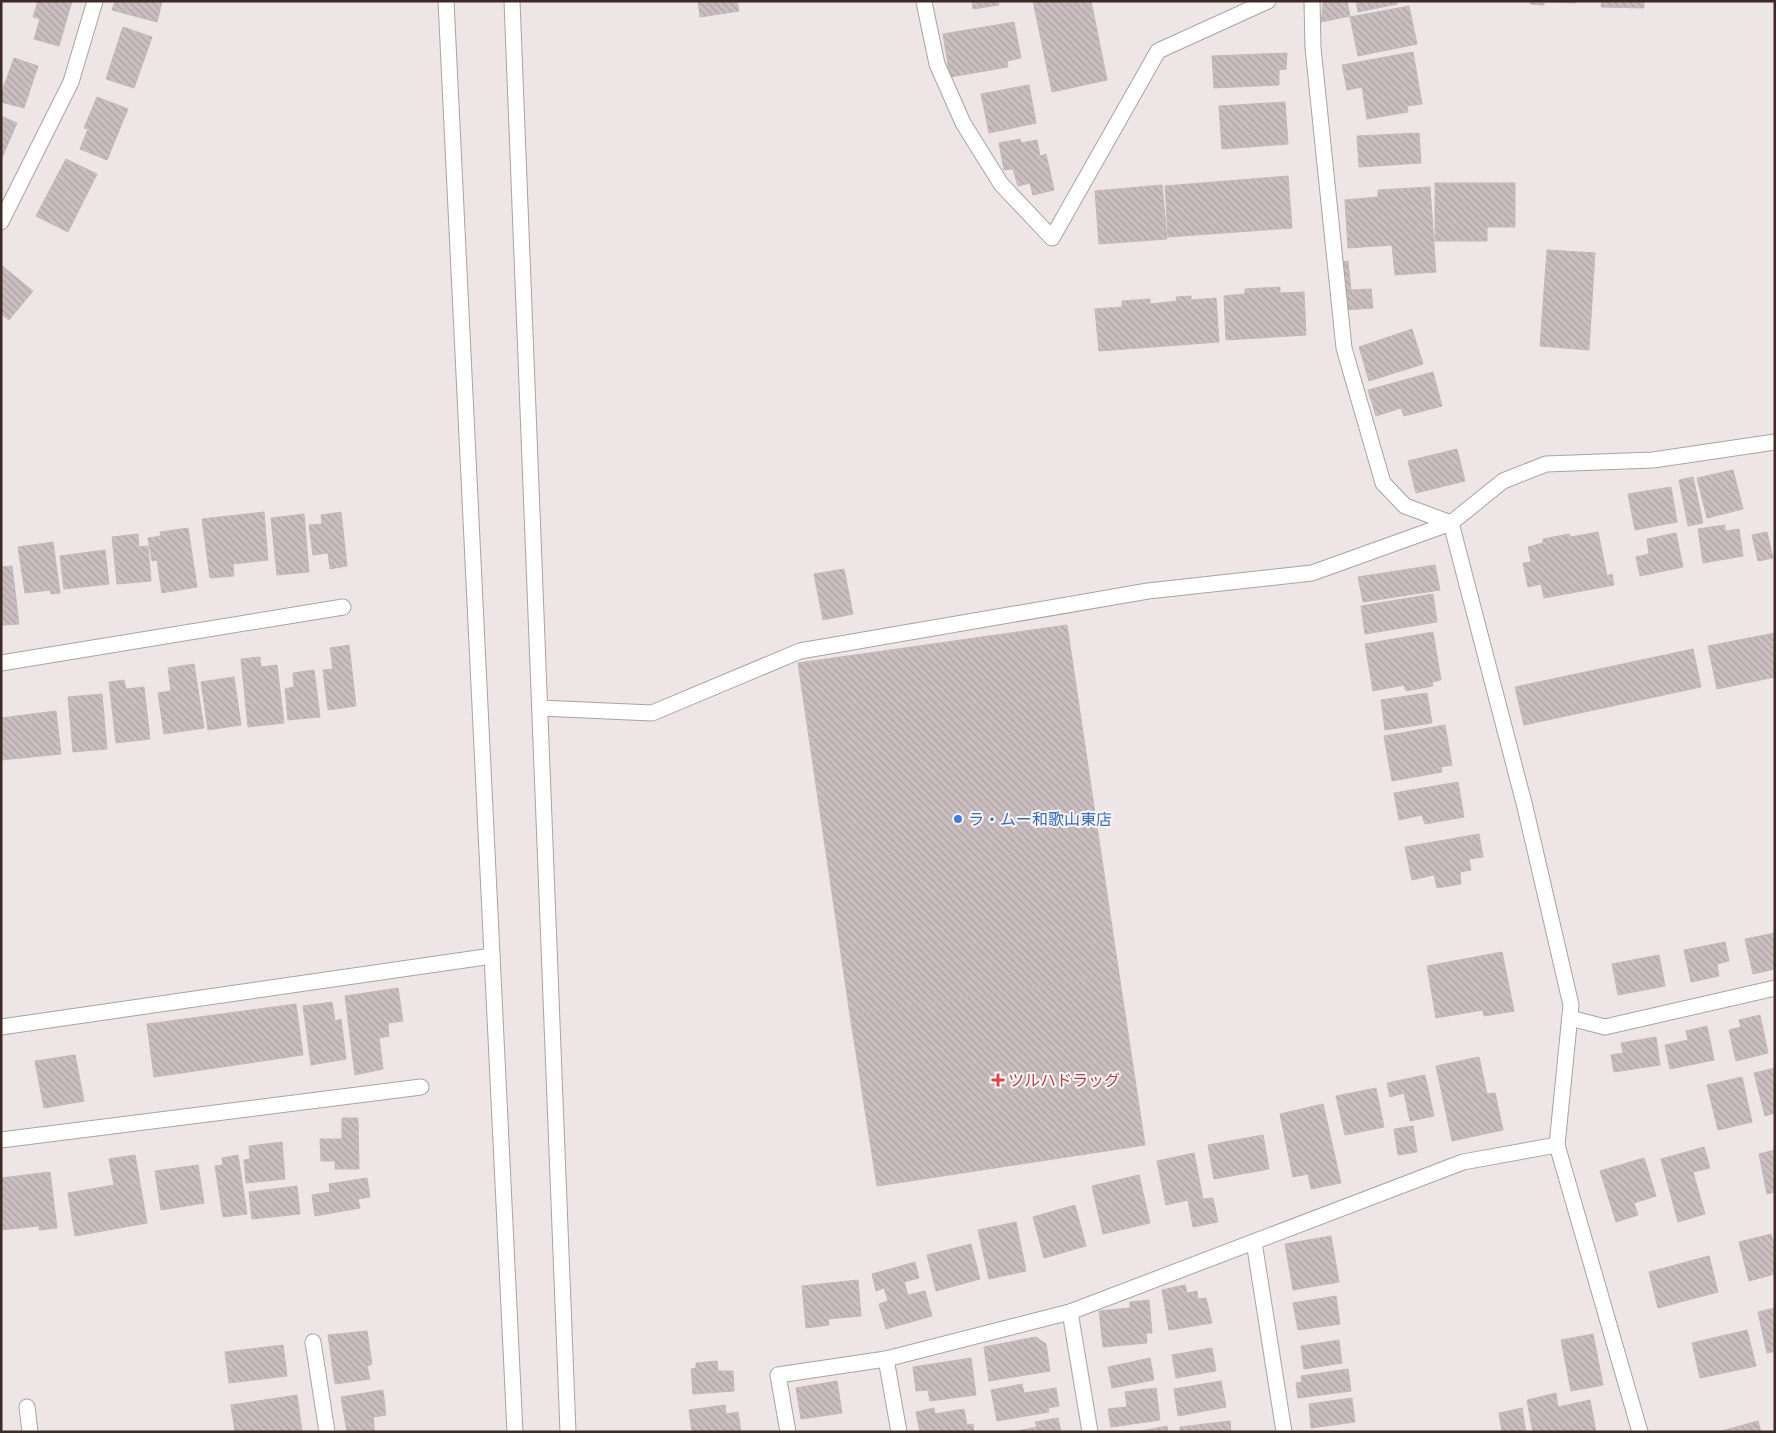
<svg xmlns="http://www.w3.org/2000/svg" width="1776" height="1433" viewBox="0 0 1776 1433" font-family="Cabin,'Noto Sans JP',sans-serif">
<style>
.building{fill:url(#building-back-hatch);stroke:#c6b8b9}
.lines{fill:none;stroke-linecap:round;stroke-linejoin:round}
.street-casing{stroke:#aea1a1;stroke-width:17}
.secondary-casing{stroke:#b2a09f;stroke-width:17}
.street{stroke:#fff;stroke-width:15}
.secondary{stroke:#fff;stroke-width:15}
.shop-dot{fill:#3f7fe0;stroke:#faf6f6;stroke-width:2}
.health-dot{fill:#e0444e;stroke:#faf6f6;stroke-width:2}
.labels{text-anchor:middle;stroke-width:4;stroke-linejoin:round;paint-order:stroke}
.shop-label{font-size:16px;fill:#366cbe;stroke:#faf6f6;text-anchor:start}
.health-label{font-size:16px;fill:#be3a42;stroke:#faf6f6;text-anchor:start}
</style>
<defs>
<pattern id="building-back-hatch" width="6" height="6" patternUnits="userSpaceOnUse" patternTransform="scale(1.25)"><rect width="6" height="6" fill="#cabebf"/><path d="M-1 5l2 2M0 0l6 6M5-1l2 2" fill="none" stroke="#aea3a4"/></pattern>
</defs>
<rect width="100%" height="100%" fill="#ede5e6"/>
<!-- building -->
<g class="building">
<polygon points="38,1 72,1 59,46 34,39 40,19 33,17"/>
<polygon points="115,1 162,1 157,22 112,10"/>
<polygon points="698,1 737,1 739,11 700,17"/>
<polygon points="972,1 998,1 999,5 973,9"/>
<polygon points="1033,1 1091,1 1107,80 1052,92"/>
<polygon points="1334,1 1347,1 1350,16 1321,22 1323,3"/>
<polygon points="1356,1 1397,1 1397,4 1358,12"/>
<polygon points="1530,1 1576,1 1576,3 1544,2 1544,5 1530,4"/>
<polygon points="1602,1 1644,1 1644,8 1601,7"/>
<polygon points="1409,6 1417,44 1358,56 1350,17"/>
<polygon points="1014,22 1021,58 1007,61 1008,67 950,77 943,34"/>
<polygon points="123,27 152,37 134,88 106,79"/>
<polygon points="1413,52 1422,104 1407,106 1408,112 1367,119 1362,87 1347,90 1342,65"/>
<polygon points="1287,53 1286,69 1279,70 1279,85 1214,88 1212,56"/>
<polygon points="14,58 38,66 24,108 1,102 1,94"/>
<polygon points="1029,85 1036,123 989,133 981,94"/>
<polygon points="97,97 128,109 107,160 80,149 88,129 84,128"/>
<polygon points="1285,102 1288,144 1222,149 1219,106"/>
<polygon points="1,116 17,123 1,160"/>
<polygon points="1419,133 1421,163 1359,167 1357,136"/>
<polygon points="1020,139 1021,143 1037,140 1040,156 1046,154 1054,190 1033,195 1030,183 1018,186 1013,169 1004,170 999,143"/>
<polygon points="66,159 97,174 68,232 36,216"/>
<polygon points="1288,176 1292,228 1168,237 1165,186"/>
<polygon points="1435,183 1515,183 1515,227 1487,227 1487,241 1435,241"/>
<polygon points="1162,185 1167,239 1099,244 1095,191"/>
<polygon points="1430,187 1436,272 1395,275 1392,245 1348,248 1345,200 1378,197 1378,190"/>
<polygon points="1547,250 1595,253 1589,350 1540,346"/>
<polygon points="1348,261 1351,290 1371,289 1373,308 1345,310 1341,262"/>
<polygon points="1,265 33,291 9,320 1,314"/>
<polygon points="1280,287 1280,293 1304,292 1306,335 1226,340 1224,296 1245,294 1245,289"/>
<polygon points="1191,296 1191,300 1216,298 1219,342 1099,351 1095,309 1122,307 1122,301 1150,299 1150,304 1177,301 1176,297"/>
<polygon points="1412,329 1423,364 1369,381 1359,347"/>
<polygon points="1433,372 1442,406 1404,416 1401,408 1376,416 1368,390"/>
<polygon points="1457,449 1465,481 1416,493 1408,461"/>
<polygon points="1733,470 1743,509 1707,518 1697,478"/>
<polygon points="1693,477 1703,523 1688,526 1679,480"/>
<polygon points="1671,487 1677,522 1635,530 1628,494"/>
<polygon points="264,512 268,560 233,564 234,576 210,578 202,519"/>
<polygon points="341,512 347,566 330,569 328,553 313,555 309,525 322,524 321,515"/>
<polygon points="304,514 309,572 277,575 271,518"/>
<polygon points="1725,525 1725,531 1739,529 1743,556 1703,563 1698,529"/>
<polygon points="188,528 197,587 162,593 157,560 152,561 148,538 161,536 160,532"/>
<polygon points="1598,532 1607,576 1612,574 1614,585 1544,598 1541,584 1528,587 1523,563 1531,562 1528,547 1543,543 1543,539 1569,534 1571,537"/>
<polygon points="1767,532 1773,558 1758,561 1752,535"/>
<polygon points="1676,533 1683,567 1640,576 1636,557 1649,554 1647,539"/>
<polygon points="138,534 139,547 148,546 151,581 117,584 112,537"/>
<polygon points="53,542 60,593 51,594 50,590 25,593 18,547"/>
<polygon points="105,550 109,584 64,589 60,556"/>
<polygon points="1435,565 1440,590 1363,602 1358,577"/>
<polygon points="12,566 19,624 2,625 1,567"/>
<polygon points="844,569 853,614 823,620 814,574"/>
<polygon points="1433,594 1437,622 1365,634 1361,606"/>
<polygon points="1067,625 1119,974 850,1015 798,663"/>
<polygon points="1433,632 1441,680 1432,682 1433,686 1406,691 1404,685 1373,691 1365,644"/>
<polygon points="1775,633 1775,677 1717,689 1708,646"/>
<polygon points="349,645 356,706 328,710 323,670 333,669 330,648"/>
<polygon points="1693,649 1701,687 1524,725 1515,687"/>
<polygon points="260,657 261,667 277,665 284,723 248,727 241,659"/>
<polygon points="194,664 204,728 164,734 158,693 171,691 168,668"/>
<polygon points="314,670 320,717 288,720 285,689 294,687 293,673"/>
<polygon points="234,677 241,725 208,730 201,682"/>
<polygon points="124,680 126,689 144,687 150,739 116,743 109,682"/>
<polygon points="1427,693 1432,723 1385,730 1381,700"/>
<polygon points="102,694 107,749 73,752 68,697"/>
<polygon points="56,711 61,754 1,760 1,718"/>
<polygon points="1445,725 1452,765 1441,767 1442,772 1392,781 1384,736"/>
<polygon points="1458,782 1464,817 1425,824 1422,815 1399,820 1394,793"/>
<polygon points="1479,834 1483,857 1469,859 1471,870 1460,872 1461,884 1437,888 1434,875 1412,880 1405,847"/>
<polygon points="1775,933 1775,969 1753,974 1745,939"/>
<polygon points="1725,942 1729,961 1717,964 1719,976 1691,982 1684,950"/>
<polygon points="1502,952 1514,1011 1484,1016 1483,1010 1436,1018 1427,966"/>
<polygon points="1659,955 1665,986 1618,995 1612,964"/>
<polygon points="1119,974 1145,1145 877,1186 850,1015"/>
<polygon points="398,988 403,1021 388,1023 389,1036 379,1038 383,1069 355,1075 345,996"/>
<polygon points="332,1002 335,1021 341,1019 346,1059 311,1065 303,1006"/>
<polygon points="296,1004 303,1055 154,1077 147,1024"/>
<polygon points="1760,1015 1768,1053 1736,1061 1729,1030 1741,1027 1739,1020"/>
<polygon points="1707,1026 1714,1060 1670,1069 1665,1045 1688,1040 1686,1031"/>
<polygon points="1656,1037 1660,1065 1614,1072 1611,1055 1623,1053 1621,1043"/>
<polygon points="75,1055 84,1101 44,1108 35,1061"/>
<polygon points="1479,1057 1487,1094 1495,1093 1503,1130 1452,1141 1436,1066"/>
<polygon points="1775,1068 1775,1113 1765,1116 1754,1073"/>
<polygon points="1425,1075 1434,1116 1410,1121 1404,1093 1390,1097 1387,1083"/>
<polygon points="1742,1077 1752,1122 1718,1130 1707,1085"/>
<polygon points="1376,1088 1384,1127 1345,1135 1336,1096"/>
<polygon points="1323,1104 1341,1183 1311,1189 1308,1174 1293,1177 1280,1114"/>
<polygon points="342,1118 358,1118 359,1169 335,1169 335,1161 321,1161 320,1139 342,1139"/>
<polygon points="1413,1126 1417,1152 1398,1155 1394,1129"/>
<polygon points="1263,1135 1269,1169 1214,1179 1208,1145"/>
<polygon points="282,1142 285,1179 246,1183 244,1160 250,1159 249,1146"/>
<polygon points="1704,1147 1710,1168 1693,1172 1705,1214 1678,1222 1661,1159"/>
<polygon points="1775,1150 1775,1192 1767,1194 1759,1154"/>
<polygon points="1194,1153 1203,1199 1213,1198 1218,1222 1193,1227 1188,1200 1166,1205 1157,1161"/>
<polygon points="135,1155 147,1223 75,1236 68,1193 114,1185 109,1159"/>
<polygon points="238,1155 247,1214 223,1217 215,1166 223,1165 222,1158"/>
<polygon points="1644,1158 1656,1196 1634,1203 1638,1215 1616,1222 1600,1171"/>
<polygon points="198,1165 204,1203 161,1210 155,1171"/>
<polygon points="50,1172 57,1228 39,1230 39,1226 1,1230 1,1178"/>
<polygon points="1139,1175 1150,1223 1103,1234 1092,1186"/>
<polygon points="367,1178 370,1197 358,1199 360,1208 315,1216 312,1195 330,1192 329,1184"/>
<polygon points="297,1186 300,1214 252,1219 249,1192"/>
<polygon points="1075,1205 1086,1246 1044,1258 1033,1217"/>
<polygon points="1016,1222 1026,1271 989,1279 978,1230"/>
<polygon points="1771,1234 1775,1247 1775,1274 1749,1281 1739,1242"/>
<polygon points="1331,1236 1339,1282 1293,1290 1285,1244"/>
<polygon points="971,1244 980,1279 936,1291 927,1255"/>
<polygon points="1709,1256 1718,1292 1658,1308 1649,1272"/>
<polygon points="915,1262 919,1278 904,1282 908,1295 925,1291 932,1316 886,1329 879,1304 888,1301 884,1288 876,1291 872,1274"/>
<polygon points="858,1280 861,1316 828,1319 829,1325 806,1328 802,1286"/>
<polygon points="1185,1285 1187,1293 1197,1291 1198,1299 1206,1298 1212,1323 1169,1330 1162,1290"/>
<polygon points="1336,1296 1340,1324 1298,1330 1293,1303"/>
<polygon points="1149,1300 1152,1333 1146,1333 1147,1343 1103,1347 1099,1311 1130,1308 1130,1302"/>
<polygon points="1775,1308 1775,1351 1767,1353 1758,1312"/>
<polygon points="1747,1330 1756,1366 1700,1378 1692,1343"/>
<polygon points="367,1331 372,1364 367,1366 370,1379 335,1384 328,1335"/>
<polygon points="1593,1334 1603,1385 1571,1391 1561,1340"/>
<polygon points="1036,1337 1046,1344 1050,1371 989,1381 984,1347"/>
<polygon points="1339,1340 1342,1363 1304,1369 1301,1346"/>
<polygon points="283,1345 287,1376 229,1383 225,1352"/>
<polygon points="1212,1348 1216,1371 1176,1378 1172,1355"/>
<polygon points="971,1358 976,1395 930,1401 928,1390 916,1391 913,1367"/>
<polygon points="1150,1358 1154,1380 1112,1388 1108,1367"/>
<polygon points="717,1361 718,1371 733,1371 734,1391 693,1394 691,1369 696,1368 696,1363"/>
<polygon points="1348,1369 1351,1391 1298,1398 1296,1383 1302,1382 1301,1376"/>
<polygon points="837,1381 842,1413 801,1419 796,1388"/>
<polygon points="1221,1381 1226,1407 1178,1416 1174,1389"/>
<polygon points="1022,1384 1024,1393 1056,1388 1059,1406 1048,1408 1049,1412 997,1421 991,1390"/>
<polygon points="1156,1388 1160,1420 1111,1427 1108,1409 1127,1407 1125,1392"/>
<polygon points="383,1390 386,1415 373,1417 375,1432 347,1432 341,1397"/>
<polygon points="1556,1393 1558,1407 1590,1400 1596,1432 1533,1432 1527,1400"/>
<polygon points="297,1395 302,1432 235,1432 231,1405"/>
<polygon points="1352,1398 1355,1422 1311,1428 1309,1404"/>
<polygon points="725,1405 726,1414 738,1412 741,1432 692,1432 689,1410"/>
<polygon points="934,1408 935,1414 964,1409 967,1425 973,1424 974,1432 920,1432 916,1412"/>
<polygon points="1522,1408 1526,1432 1502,1432 1499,1413"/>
<polygon points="1058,1418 1061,1432 1012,1432 1037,1427 1035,1422"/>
<polygon points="1230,1421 1231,1432 1180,1432 1180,1427"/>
<polygon points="1758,1421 1761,1432 1718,1432"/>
<polygon points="1167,1426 1168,1432 1135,1432 1152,1429"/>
</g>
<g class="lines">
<!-- street casing -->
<g class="street-casing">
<g id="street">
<polyline points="1312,1 1313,48 1344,348 1383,483 1405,506 1451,523"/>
<polyline points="924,2 937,64 963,123 1001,184 1052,238 1158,51 1268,1"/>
<polyline points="1,222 71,82 95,1"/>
<polyline points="1451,523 1525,807 1571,1005 1557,1145 1640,1432"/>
<polyline points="1,663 343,607"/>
<polyline points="540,708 652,713 800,651 1148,591 1312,573 1451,523 1503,481 1546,464 1653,460 1775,442"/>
<polyline points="1570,1018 1605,1027 1775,988"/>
<polyline points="1,1027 492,956"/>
<polyline points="1,1140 421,1087"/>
<polyline points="1254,1242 1284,1432"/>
<polyline points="1070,1312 1090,1432"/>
<polyline points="313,1342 327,1432"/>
<polyline points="886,1359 899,1432"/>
<polyline points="27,1407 30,1432"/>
<polyline points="788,1432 778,1375 886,1359 1070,1312 1463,1162 1557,1145"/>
</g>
</g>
<!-- secondary casing -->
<g class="secondary-casing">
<g id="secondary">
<polyline points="446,1 515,1432"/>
<polyline points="512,1 568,1432"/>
</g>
</g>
<!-- street -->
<use href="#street" class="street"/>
<!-- secondary -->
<use href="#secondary" class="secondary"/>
</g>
<!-- markers -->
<circle class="shop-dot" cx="958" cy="819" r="5"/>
<path class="health-dot" d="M995.5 1072.5h5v5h5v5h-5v5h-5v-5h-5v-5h5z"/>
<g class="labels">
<!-- shop labels -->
<g class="shop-label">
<text x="968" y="825">ラ・ムー和歌山東店</text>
</g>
<!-- health labels -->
<g class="health-label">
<text x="1008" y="1086">ツルハドラッグ</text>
</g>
</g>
<!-- border -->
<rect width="1776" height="1433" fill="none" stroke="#3d2926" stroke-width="5"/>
</svg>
